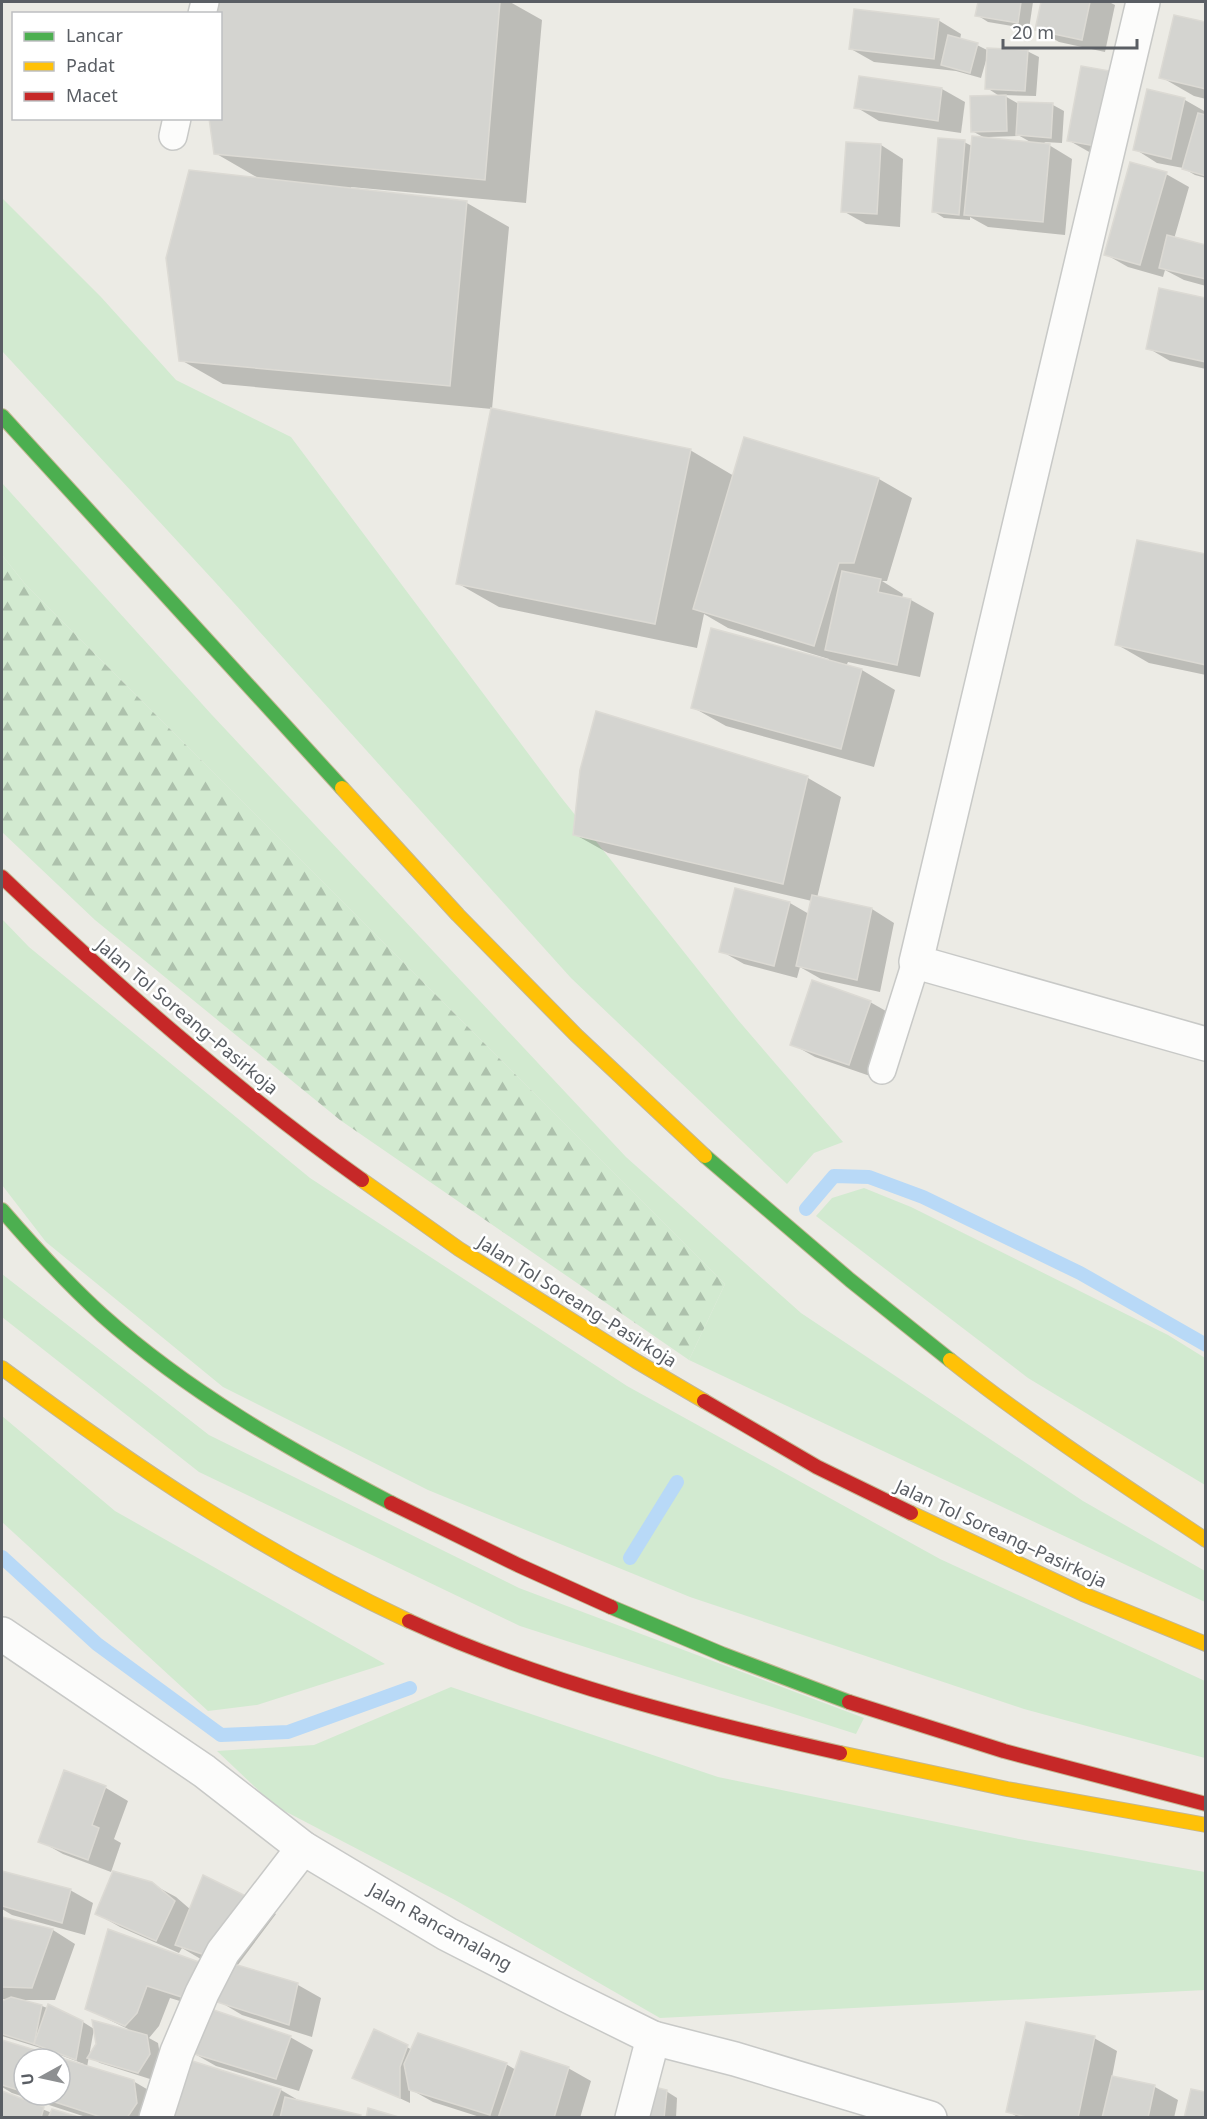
<svg xmlns="http://www.w3.org/2000/svg" width="1207" height="2119" viewBox="0 0 1207 2119" font-family="'Noto Sans',sans-serif">
<style>
.green{fill:#d2ead0}
.forest{fill:url(#forest-firs)}
.shadow{fill:#0003;fill-rule:evenodd}
.lines{fill:none;stroke-linecap:round;stroke-linejoin:round}
.stream{stroke:#b8d9f7;stroke-width:14}
.building{fill:#d4d4d0;stroke:#dcdad4;stroke-width:1.5}
.lane-casing{stroke:#c8c9c7;stroke-width:30}
.street-casing{stroke:#c8c9c7;stroke-width:36}
.fast-casing{stroke:#c4b792;stroke-width:16}
.slow-casing{stroke:#c4b792;stroke-width:16}
.jam-casing{stroke:#c4b792;stroke-width:16}
.lane{stroke:#fcfcfb;stroke-width:27}
.street{stroke:#fcfcfb;stroke-width:33}
.fast{stroke:#4caf50;stroke-width:14}
.slow{stroke:#ffc107;stroke-width:14}
.jam{stroke:#c62828;stroke-width:14}
.labels{text-anchor:middle;stroke-width:5;stroke-linejoin:round;paint-order:stroke}
.street-label{font-size:18px;fill:#5a5e64;stroke:#fff}
</style>
<defs>
<pattern id="forest-firs" width="22" height="20" patternUnits="userSpaceOnUse" patternTransform="scale(1.5)"><rect width="22" height="20" fill="#d2ead0"/><path d="M5 1l3.5 6h-7zM16 11l3.5 6h-7z" fill="#adc1ac"/></pattern>
</defs>
<rect width="100%" height="100%" fill="#ecebe5"/>
<!-- green -->
<g class="green">
<polygon points="2,198 101,297 176,380 291,437 560,796 738,1020 843,1142 814,1153 787,1184 571,978 215,582 2,351"/>
<polygon points="2,483 212,715 626,1157 801,1313 1083,1501 1205,1571 1205,1602 689,1360 725,1284 25,584 2,555"/>
<polygon points="2,919 29,947 310,1178 627,1386 940,1559 1205,1681 1205,1758 1024,1709 690,1597 428,1490 223,1387 46,1242 2,1185"/>
<polygon points="864,1188 911,1207 1168,1335 1205,1358 1205,1485 1028,1378 816,1216 832,1198"/>
<polygon points="2,1274 209,1435 519,1588 864,1718 856,1734 520,1626 199,1472 2,1317"/>
<polygon points="2,1416 115,1511 385,1664 257,1705 208,1711 2,1522"/>
<polygon points="451,1687 718,1777 1019,1839 1205,1872 1205,1990 660,2018 455,1900 275,1806 217,1751 314,1745"/>
</g>
<!-- forest -->
<polygon class="forest" points="2,555 25,584 725,1284 689,1360 340,1120 95,920 2,832"/>
<!-- shadow -->
<g class="shadow">
<polygon points="215,2 510,2 542,20 526,203 351,187 351,189 467,203 509,227 492,409 223,384 181,360 260,179 215,153 220,118 220,14"/>
<polygon points="979,2 1033,2 1029,29 988,22 977,15"/>
<polygon points="1042,2 1109,2 1115,5 1105,52 1059,42 1037,29"/>
<path d="M938 20 961 34 960 40 977 45 989 51H1027L1039 57 1036 96 1003 95 1019 104 1053 105 1064 111 1062 143 1044 142 1072 159 1065 235 988 227 970 217V220L944 218 933 211 964 142 972 146 987 139 972 131 1001 97 987 88V57L981 78 956 71 874 62 851 49ZM1018 135 1034 144 988 139V137L1018 136Z"/>
<polygon points="1206,24 1206,99 1194,96 1161,77"/>
<polygon points="1132,86 1091,153 1068,140"/>
<polygon points="942,89 965,102 961,133 879,121 856,107"/>
<polygon points="1185,100 1206,112 1206,178 1195,175 1183,168 1157,163 1135,149"/>
<polygon points="881,145 903,159 900,227 866,224 843,211"/>
<polygon points="1166,174 1189,187 1174,239 1206,246 1206,286 1184,280 1165,270 1163,277 1128,267 1105,254"/>
<polygon points="1206,300 1206,369 1170,361 1148,348"/>
<polygon points="745,439 879,479 912,498 887,581 882,581 903,594 902,598 911,600 934,613 920,677 848,662 846,666 862,670 895,690 874,767 726,726 692,707 829,661 829,659 728,628 704,614 697,648 499,607 457,583 690,450 734,476"/>
<polygon points="1206,556 1206,675 1149,663 1116,644"/>
<polygon points="597,713 808,778 841,797 817,898 872,909 894,923 880,992 821,979 800,967 797,978 744,964 721,951 790,903 809,914 812,901 608,853 574,834"/>
<polygon points="870,1002 893,1015 873,1077 815,1057 792,1044"/>
<polygon points="65,1772 106,1788 128,1801 114,1839 121,1843 111,1872 63,1854 40,1841"/>
<polygon points="2,1872 70,1890 93,1903 85,1935 12,1915 2,1909"/>
<polygon points="152,1884 176,1897 191,1910 253,1901 276,1914 237,1966 298,1985 321,1998 312,2037 242,2015 217,2000 212,2011 290,2037 313,2050 299,2091 216,2066 193,2053 203,2008 170,1998 159,2026 149,2038 158,2043 161,2061 150,2079 100,2063 89,2057 128,2029 87,2009 109,1931 206,1966 227,1967 199,1958 182,1948 179,1953 120,1927 97,1914"/>
<polygon points="2,1919 53,1930 75,1944 55,2000 18,2000 42,2006 83,2022 94,2029 87,2067 133,2081 157,2095 159,2118 89,2118 12,2093 2,2087 2,2041 60,2059 24,2059 24,2095 60,2095 60,2059 83,2066 84,2064 47,2050 2,2036 2,2002 10,1999 2,1999"/>
<polygon points="1094,2038 1117,2051 1112,2077 1155,2087 1178,2100 1174,2118 1019,2118 1008,2111"/>
<polygon points="407,2047 412,2050 506,2064 516,2070 568,2068 591,2081 580,2118 483,2118 433,2102 410,2089 410,2103 354,2077"/>
<polygon points="187,2061 281,2090 303,2103 362,2118 174,2118"/>
<polygon points="666,2091 677,2098 676,2118 645,2118"/>
<polygon points="2,2093 52,2113 77,2118 2,2118"/>
</g>
<g class="lines">
<!-- stream -->
<g class="stream">
<polyline points="806,1209 834,1176 869,1177 923,1197 1080,1273 1206,1345"/>
<polyline points="2,1557 97,1644 221,1735 288,1732 410,1688"/>
<polyline points="630,1558 677,1482"/>
</g>
</g>
<!-- building -->
<g class="building">
<polygon points="213,2 500,2 485,180 214,154 209,118 220,118 220,14 210,14"/>
<polygon points="978,2 1021,2 1018,23 975,16"/>
<polygon points="1041,2 1090,2 1082,40 1035,30"/>
<polygon points="854,9 939,19 934,59 849,49"/>
<polygon points="1174,15 1206,22 1206,89 1159,78"/>
<polygon points="948,35 978,43 970,73 941,65"/>
<polygon points="987,48 1028,50 1025,91 985,89"/>
<polygon points="1081,66 1110,71 1095,146 1067,141"/>
<polygon points="859,76 942,88 938,121 854,108"/>
<polygon points="1147,89 1185,98 1171,159 1133,150"/>
<polygon points="1006,95 1007,131 971,132 970,96"/>
<polygon points="1018,102 1053,103 1051,138 1016,135"/>
<polygon points="1198,113 1206,115 1206,176 1182,169"/>
<polygon points="972,136 1050,144 1043,222 964,215"/>
<polygon points="938,138 965,140 959,215 932,212"/>
<polygon points="846,142 881,144 877,214 841,212"/>
<polygon points="1130,162 1167,172 1140,265 1104,255"/>
<polygon points="189,170 467,201 450,386 179,361 166,258"/>
<polygon points="1167,235 1206,245 1206,279 1159,268"/>
<polygon points="1159,288 1206,298 1206,362 1146,349"/>
<polygon points="491,408 691,449 655,624 456,584"/>
<polygon points="744,437 879,478 854,563 839,563 814,646 693,609"/>
<polygon points="1137,540 1206,554 1206,665 1115,645"/>
<polygon points="842,571 881,579 878,592 911,599 897,665 825,650"/>
<polygon points="711,628 862,669 841,749 691,708"/>
<polygon points="596,711 808,776 783,884 573,835 580,770"/>
<polygon points="735,888 790,902 774,966 719,952"/>
<polygon points="812,895 872,908 857,980 796,966"/>
<polygon points="812,980 871,1001 849,1065 790,1045"/>
<polygon points="64,1770 106,1786 92,1825 99,1828 88,1860 38,1842"/>
<polygon points="2,1871 71,1889 62,1923 2,1906"/>
<polygon points="113,1871 152,1882 175,1901 156,1941 95,1914"/>
<polygon points="203,1875 254,1900 211,1957 175,1945"/>
<polygon points="2,1917 53,1929 32,1988 2,1987"/>
<polygon points="108,1929 207,1965 188,1999 147,1986 137,2013 125,2026 85,2009"/>
<polygon points="227,1962 298,1983 289,2025 217,2002"/>
<polygon points="11,1997 42,2005 34,2044 2,2034 2,2001"/>
<polygon points="48,2004 83,2021 76,2060 34,2044"/>
<polygon points="202,2006 291,2036 276,2079 191,2053"/>
<polygon points="92,2020 147,2035 150,2054 138,2073 87,2058 96,2044"/>
<polygon points="1026,2022 1095,2036 1078,2118 1031,2118 1006,2112"/>
<polygon points="374,2029 408,2045 400,2067 400,2098 352,2078"/>
<polygon points="418,2033 507,2063 490,2115 409,2090 404,2064"/>
<polygon points="2,2040 134,2080 137,2103 127,2118 104,2118 33,2095 60,2095 60,2059 24,2059 24,2092 2,2085"/>
<polygon points="521,2051 569,2067 554,2118 498,2118"/>
<polygon points="186,2059 281,2089 271,2118 171,2118"/>
<polygon points="1112,2076 1155,2085 1148,2118 1102,2118"/>
<polygon points="650,2086 667,2090 664,2118 643,2118"/>
<polygon points="1191,2089 1206,2092 1206,2118 1184,2118"/>
<polygon points="2,2091 44,2107 41,2118 2,2118"/>
<polygon points="285,2097 361,2115 360,2118 280,2118"/>
<polygon points="368,2108 402,2118 366,2118"/>
<polygon points="52,2109 82,2118 48,2118"/>
</g>
<g class="lines">
<!-- lane casing -->
<g class="lane-casing">
<g id="lane">
<polyline points="202,14 205,2"/>
<polyline points="173,136 177,118"/>
<polyline points="882,1070 916,962"/>
</g>
</g>
<!-- street casing -->
<g class="street-casing">
<g id="street">
<polyline points="1143,2 916,962 1206,1044"/>
<polyline points="2,1634 204,1771 303,1848 447,1934 566,1995 653,2038 735,2059 930,2118"/>
<polyline points="156,2118 177,2052 202,1993 223,1952 303,1848"/>
<polyline points="632,2118 653,2038"/>
</g>
</g>
<!-- fast casing -->
<g class="fast-casing">
<g id="fast">
<polyline points="2,416 342,788"/>
<polyline points="705,1156 850,1280 950,1360"/>
<path d="M2 1210C34 1247 66 1282 102 1315 188 1392 290 1450 391 1503"/>
<polyline points="611,1607 722,1654 849,1702"/>
</g>
</g>
<!-- slow casing -->
<g class="slow-casing">
<g id="slow">
<polyline points="342,788 458,915 576,1035 705,1156"/>
<polyline points="362,1180 459,1249 636,1361 704,1401"/>
<path d="M950 1360C1032 1425 1119 1482 1206 1540"/>
<path d="M2 1368C131 1464 263 1553 409 1621"/>
<polyline points="911,1513 1083,1594 1206,1644"/>
<polyline points="840,1753 1007,1789 1206,1825"/>
</g>
</g>
<!-- jam casing -->
<g class="jam-casing">
<g id="jam">
<path d="M2 877C116 985 234 1089 362 1180"/>
<polyline points="704,1401 817,1467 911,1513"/>
<polyline points="391,1503 518,1565 611,1607"/>
<path d="M409 1621C545 1683 694 1720 840 1753"/>
<polyline points="849,1702 1004,1751 1206,1804"/>
</g>
</g>
<!-- lane -->
<use href="#lane" class="lane"/>
<!-- street -->
<use href="#street" class="street"/>
<!-- fast -->
<use href="#fast" class="fast"/>
<!-- slow -->
<use href="#slow" class="slow"/>
<!-- jam -->
<use href="#jam" class="jam"/>
</g>
<g class="labels">
<!-- street labels -->
<g class="street-label">
<text transform="translate(187 1017) rotate(40)" y="6">Jalan Tol Soreang–Pasirkoja</text>
<text transform="translate(577 1302) rotate(32)" y="6">Jalan Tol Soreang–Pasirkoja</text>
<text transform="translate(1001 1534) rotate(25)" y="6">Jalan Tol Soreang–Pasirkoja</text>
<text transform="translate(440 1927) rotate(29)" y="6">Jalan Rancamalang</text>
</g>
</g>
<!-- border -->
<rect width="1207" height="2119" fill="none" stroke="#5a5e64" stroke-width="6"/>
<!-- legend -->
<rect x="12" y="12" width="210" height="108" fill="#ffffff" stroke="#bdbfc1" stroke-width="1.5"/>
<rect x="24" y="32" width="30" height="9" fill="#4caf50" stroke="#bdbfc1" stroke-width="1.5"/>
<text x="66" y="42" font-size="18" fill="#5a5e64">Lancar</text>
<rect x="24" y="62" width="30" height="9" fill="#ffc107" stroke="#bdbfc1" stroke-width="1.5"/>
<text x="66" y="72" font-size="18" fill="#5a5e64">Padat</text>
<rect x="24" y="92" width="30" height="9" fill="#c62828" stroke="#bdbfc1" stroke-width="1.5"/>
<text x="66" y="102" font-size="18" fill="#5a5e64">Macet</text>
<!-- north arrow -->
<g transform="translate(42 2077) rotate(262)"><circle r="28" fill="#ffffff" stroke="#bdbfc1" stroke-width="1.5"/>
<path d="M0-4.5L10 22L0 15L-10 22Z" fill="#8d8f91"/>
<text y="-9" font-size="16" font-weight="bold" text-anchor="middle" fill="#5a5e64">U</text>
</g>
<!-- scale -->
<path d="M1003 39v9h134v-9" fill="none" stroke="#5a5e64" stroke-width="3"/>
<text x="1012" y="39" font-size="18" fill="#5a5e64" stroke="#ffffff" stroke-width="4.5" paint-order="stroke">20 m</text>
</svg>
